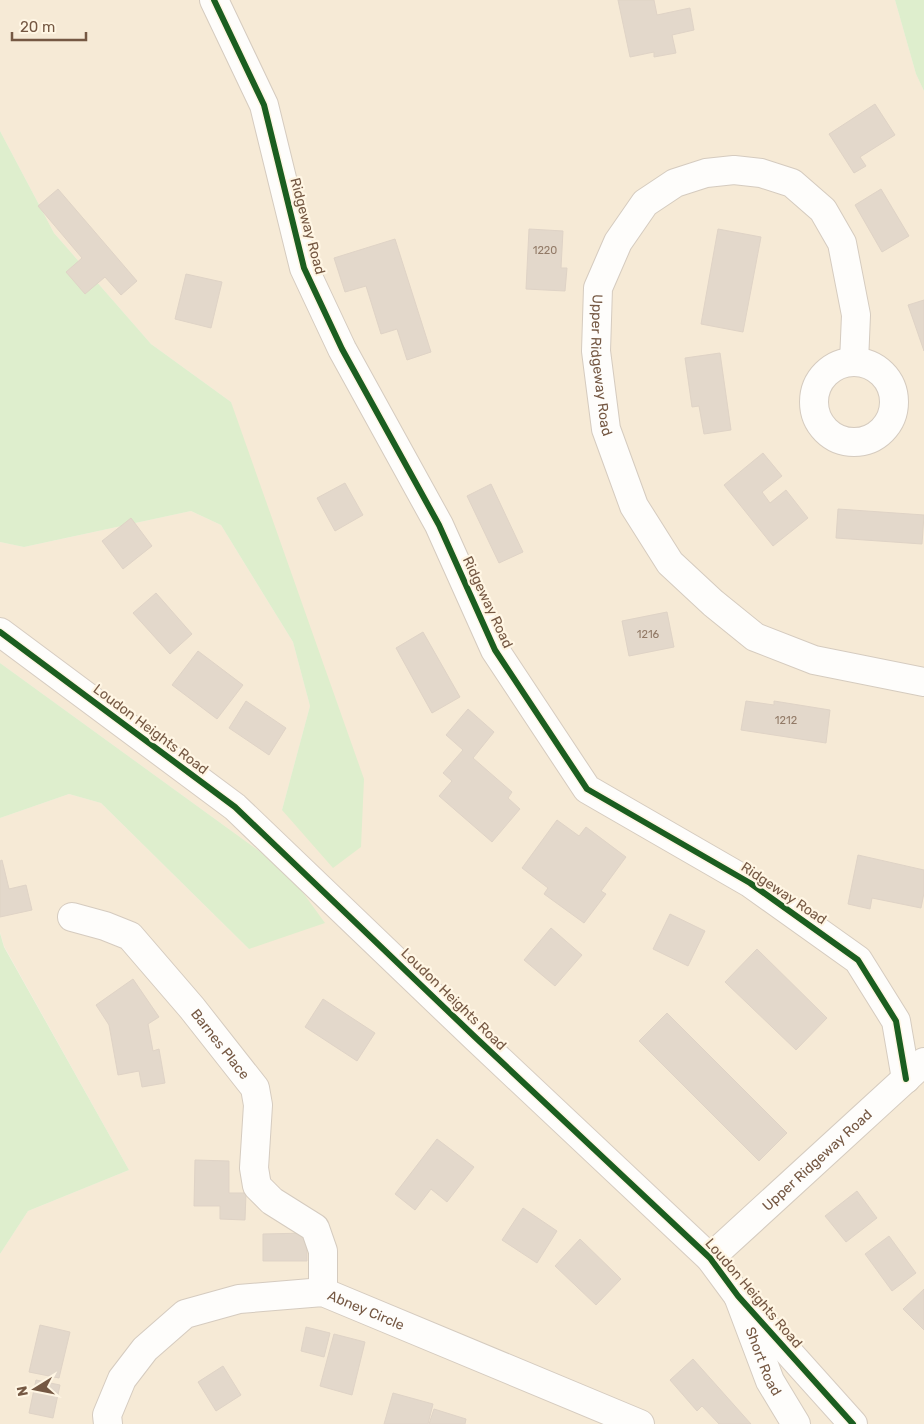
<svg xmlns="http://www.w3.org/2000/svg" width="924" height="1424" viewBox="0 0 924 1424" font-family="Rubik,sans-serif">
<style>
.residential{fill:#f6ead6}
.green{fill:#deeecd}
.building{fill:#e3d8cb;stroke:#dfd3c6}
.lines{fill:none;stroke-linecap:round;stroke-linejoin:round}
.street-casing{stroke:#d5cbbf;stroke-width:30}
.secondary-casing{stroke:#d6ccc1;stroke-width:30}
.street{stroke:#fefdfb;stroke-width:28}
.secondary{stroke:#fefdfb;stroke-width:28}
.cycleway-casing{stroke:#fff6e4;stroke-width:9}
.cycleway{stroke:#1b5e20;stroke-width:6}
.labels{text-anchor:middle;stroke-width:4.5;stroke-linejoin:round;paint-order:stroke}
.number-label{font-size:11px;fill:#927a67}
.street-label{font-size:14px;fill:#755843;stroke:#fff6e4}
</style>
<rect width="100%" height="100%" fill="#f6f0e4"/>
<!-- residential -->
<polygon class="residential" points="0,0 895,0 916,74 924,91 924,1424 0,1424 0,1254 28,1211 129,1170 4,946 0,932 0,818 69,794 101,803 249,949 288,872 0,663 0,542 24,547 191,511 221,525 293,642 310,706 282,810 361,846 231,402 151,344 54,233 0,131"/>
<!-- green -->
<g class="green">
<polygon points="895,0 924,0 924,91 916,74"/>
<polygon points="0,131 54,233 151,344 231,402 364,779 361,847 333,868 282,810 310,706 293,642 221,525 191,511 24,547 0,542"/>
<polygon points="0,663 288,872 325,923 249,949 101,803 69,794 0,818"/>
<polygon points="0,933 4,947 129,1170 28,1211 0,1254"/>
</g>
<!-- building -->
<g class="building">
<polygon points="618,0 654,0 657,15 690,8 694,30 672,35 676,53 654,57 654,52 630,57"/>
<polygon points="875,104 895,135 860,157 866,166 854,173 829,134"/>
<polygon points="58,189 137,281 121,295 105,277 85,294 66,272 82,258 38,206"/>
<polygon points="881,189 909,236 882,252 855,205"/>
<polygon points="529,229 563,231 561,268 567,268 565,291 526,289"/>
<polygon points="718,229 761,237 743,332 701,324"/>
<polygon points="395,239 431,352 407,360 397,329 381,334 366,286 345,292 334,258"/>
<polygon points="186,274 222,282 211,328 175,319"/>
<polygon points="924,300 924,351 908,305"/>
<polygon points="720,353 731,430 704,434 699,406 692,407 685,358"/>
<polygon points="763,453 782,476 762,492 770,503 786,490 808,518 773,546 724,485"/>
<polygon points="345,483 363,515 335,531 317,498"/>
<polygon points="491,484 523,552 499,563 467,496"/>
<polygon points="838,509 924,515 922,544 836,538"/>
<polygon points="131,518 152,546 123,569 102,541"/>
<polygon points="156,593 192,634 170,654 133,613"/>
<polygon points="667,612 674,647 629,656 622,621"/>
<polygon points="423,632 460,697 432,713 396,648"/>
<polygon points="198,651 243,685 217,719 172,685"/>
<polygon points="246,701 286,728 269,755 229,728"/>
<polygon points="746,701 774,705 774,701 830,710 826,743 741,730"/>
<polygon points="468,709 494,732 473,758 512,792 508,798 520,809 492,842 439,796 452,781 443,773 463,750 446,735"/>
<polygon points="557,820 579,836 586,827 626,857 601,891 606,894 584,923 544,894 548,888 522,868"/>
<polygon points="858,855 924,870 924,893 921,908 872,898 870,909 848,904"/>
<polygon points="2,860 9,889 26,885 32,910 0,917 0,861"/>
<polygon points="670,914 705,931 688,966 653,949"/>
<polygon points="551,928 582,955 555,986 524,960"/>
<polygon points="757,949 827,1018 796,1050 725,982"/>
<polygon points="133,979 159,1017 148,1024 153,1051 159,1049 165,1083 142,1087 139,1071 118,1075 109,1025 96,1005"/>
<polygon points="323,999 375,1033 357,1061 305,1027"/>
<polygon points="667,1013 787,1133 759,1161 639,1041"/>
<polygon points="437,1139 474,1167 447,1202 431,1189 415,1210 395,1194"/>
<polygon points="195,1160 229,1161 229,1193 246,1193 245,1220 220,1219 220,1206 194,1206"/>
<polygon points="857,1191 877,1218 846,1242 825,1216"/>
<polygon points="523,1208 557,1231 537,1263 502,1240"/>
<polygon points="307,1233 307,1261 263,1261 263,1234"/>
<polygon points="889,1236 916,1273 892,1291 865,1254"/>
<polygon points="580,1239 621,1279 596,1305 555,1266"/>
<polygon points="924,1289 924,1330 903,1309"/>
<polygon points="40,1325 70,1332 59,1378 29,1372"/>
<polygon points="306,1327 330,1333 324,1357 301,1351"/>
<polygon points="334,1334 365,1342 352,1395 320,1386"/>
<polygon points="693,1359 751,1424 719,1424 702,1406 697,1411 670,1380"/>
<polygon points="223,1366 241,1395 216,1411 198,1382"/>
<polygon points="36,1380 60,1385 53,1418 29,1413"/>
<polygon points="393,1393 433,1404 428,1424 384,1424"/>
<polygon points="434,1409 466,1419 465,1424 429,1424"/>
</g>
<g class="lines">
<!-- street casing -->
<g class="street-casing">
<g id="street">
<polyline points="214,0 264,105 304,268 342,349 439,525 495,650 587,789 750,883 858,960 896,1021 906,1079"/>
<path id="s1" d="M854 362 856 315 842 243 823 210 792 183 761 173 734 170 706 173 675 183 645 203 618 242 598 288 596 351 606 429 634 506 670 563 713 603 755 637 814 660 924 682"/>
<circle cx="854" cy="402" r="40"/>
<path id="s2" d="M72 917 105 926 130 936 192 1008 255 1088 258 1105 254 1168 257 1186 272 1201 315 1228 323 1251V1292"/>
<path id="s3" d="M710 1258 924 1062"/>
<path id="s4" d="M738 1296 770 1381 796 1424"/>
<path id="s5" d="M108 1424 107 1415 122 1379 145 1349 185 1314 239 1299 323 1292 640 1424"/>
</g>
</g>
<!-- secondary casing -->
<g class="secondary-casing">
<polyline id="secondary" points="0,632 235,807 475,1037 710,1258 738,1296 853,1424"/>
</g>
<!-- street -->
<use href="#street" class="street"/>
<!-- secondary -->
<use href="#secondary" class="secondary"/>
<!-- cycleway casing -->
<g class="cycleway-casing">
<g id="cycleway">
<polyline points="214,0 264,105 304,268 342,349 439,525 495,650 587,789 750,883 858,960 896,1021 906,1079"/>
<polyline points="0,632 235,807 475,1037 710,1258 738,1296 853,1424"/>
</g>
</g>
<!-- cycleway -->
<use href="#cycleway" class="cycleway"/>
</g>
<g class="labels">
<!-- number labels -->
<g class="number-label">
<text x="545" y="254">1220</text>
<text x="648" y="638">1216</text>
<text x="786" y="724">1212</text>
</g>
<!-- street labels -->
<g class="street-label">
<text transform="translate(308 226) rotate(75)" y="5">Ridgeway Road</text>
<text dy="5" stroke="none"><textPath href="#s1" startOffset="531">Upper Ridgeway Road</textPath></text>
<text transform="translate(488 602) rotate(65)" y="5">Ridgeway Road</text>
<text transform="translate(151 729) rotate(37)" y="5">Loudon Heights Road</text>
<text transform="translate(784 893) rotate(34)" y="5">Ridgeway Road</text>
<text transform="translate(454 999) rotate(44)" y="5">Loudon Heights Road</text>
<text dy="5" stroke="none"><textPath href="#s2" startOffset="202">Barnes Place</textPath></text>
<text dy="5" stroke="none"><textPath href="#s3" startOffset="145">Upper Ridgeway Road</textPath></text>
<text transform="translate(754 1293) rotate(49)" y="5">Loudon Heights Road</text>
<text dy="5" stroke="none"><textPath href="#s5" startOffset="326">Abney Circle</textPath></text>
<text dy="5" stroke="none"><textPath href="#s4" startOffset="70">Short Road</textPath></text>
</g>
</g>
<!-- north arrow -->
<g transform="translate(35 1389) rotate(260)" stroke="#fff6e4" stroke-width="4" paint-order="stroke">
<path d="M0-4L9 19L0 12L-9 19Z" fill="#755843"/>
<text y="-8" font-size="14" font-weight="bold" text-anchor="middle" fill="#755843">N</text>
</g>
<!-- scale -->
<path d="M12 32v8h74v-8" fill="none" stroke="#755843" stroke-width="2.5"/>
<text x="20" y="32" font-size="15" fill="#755843" stroke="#fff6e4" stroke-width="4" paint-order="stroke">20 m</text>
</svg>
